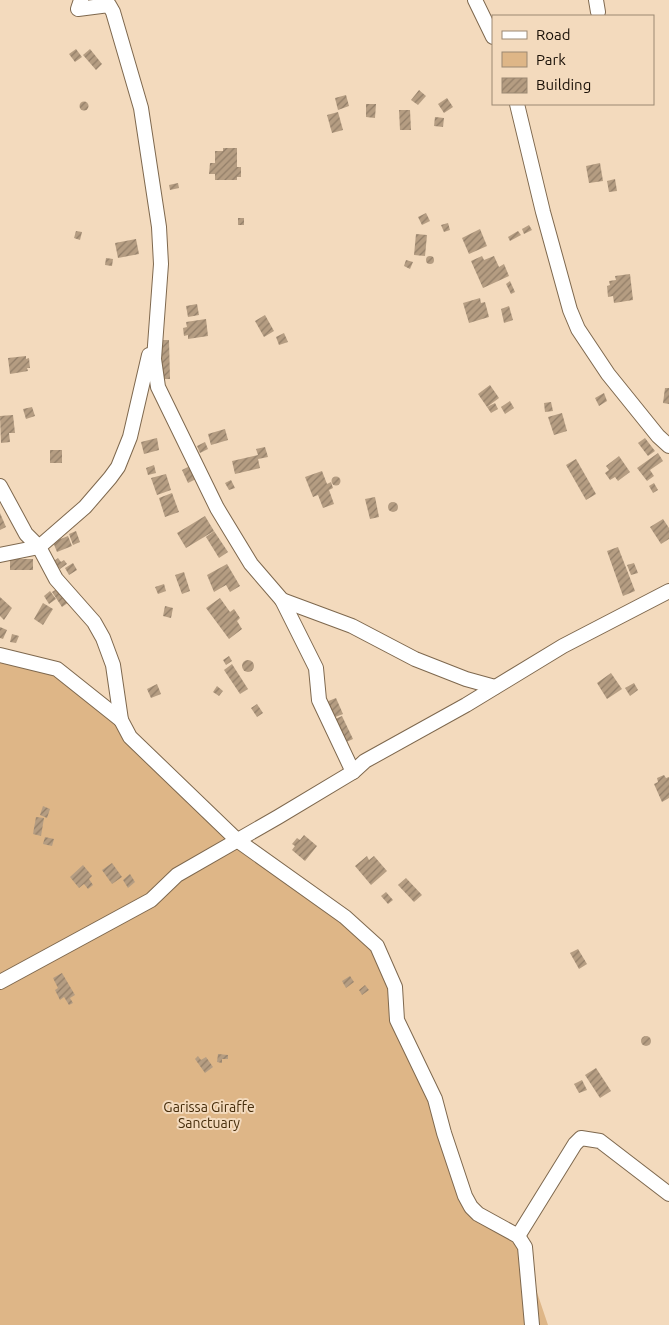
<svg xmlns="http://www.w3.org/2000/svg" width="669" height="1325" viewBox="0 0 669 1325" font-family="Ubuntu,sans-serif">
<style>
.park{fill:#deb687}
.building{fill:url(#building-hatch)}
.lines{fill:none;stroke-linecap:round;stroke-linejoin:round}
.minor-casing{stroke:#7e684e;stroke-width:16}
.minor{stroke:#fff;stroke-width:14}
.labels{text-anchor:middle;stroke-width:4;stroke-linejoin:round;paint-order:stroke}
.park-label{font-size:14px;fill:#452c0a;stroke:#f3dabd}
</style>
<defs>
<pattern id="building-hatch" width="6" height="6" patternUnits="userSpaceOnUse" patternTransform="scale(1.25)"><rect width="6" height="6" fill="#b59d82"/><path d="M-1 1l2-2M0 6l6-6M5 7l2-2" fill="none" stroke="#927e68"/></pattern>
</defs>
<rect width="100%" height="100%" fill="#f3dabd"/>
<!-- park -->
<polygon class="park" points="0,655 65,675 237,840 365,933 397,1005 465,1196 518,1236 548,1325 0,1325"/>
<!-- building -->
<g class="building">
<polygon points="76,49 82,57 75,62 69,54"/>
<polygon points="90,49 102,64 96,70 83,55"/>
<polygon points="419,90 426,96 418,105 411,100"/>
<polygon points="346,95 349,106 338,110 335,98"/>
<polygon points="447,98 453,107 444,113 438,104"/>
<circle cx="84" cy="106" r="4.5"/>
<polygon points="366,104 376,104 375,118 366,117"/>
<polygon points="399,110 410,110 411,130 400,130"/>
<polygon points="338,112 343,130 332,133 327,115"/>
<polygon points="435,117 444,118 443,127 434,126"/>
<polygon points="223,148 237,148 237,167 241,167 241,177 237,177 237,180 215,180 215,174 209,174 210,163 215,163 215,151 223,151"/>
<polygon points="600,163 603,181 589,183 586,166"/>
<polygon points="615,179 617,191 609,192 607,181"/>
<polygon points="178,183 179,188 170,190 169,185"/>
<polygon points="426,213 430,221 422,225 418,217"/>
<rect x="238" y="218" width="6" height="7"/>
<polygon points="448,223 450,230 444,232 441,225"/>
<polygon points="529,225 532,230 524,234 522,229"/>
<polygon points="480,229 487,246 469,254 462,238"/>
<polygon points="76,231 82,232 80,240 74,238"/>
<polygon points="518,231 521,235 510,241 508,237"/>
<polygon points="416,234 427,235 425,256 414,255"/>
<polygon points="136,239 139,254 118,258 115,243"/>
<polygon points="482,256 484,260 494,256 499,267 504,264 509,276 483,288 471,261"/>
<circle cx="430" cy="260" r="4"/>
<polygon points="106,258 113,259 112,266 105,265"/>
<polygon points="406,260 413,262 410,269 404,266"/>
<polygon points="630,274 633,300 614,303 613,296 608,297 607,286 610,285 609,281 616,280 615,276"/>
<polygon points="510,281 515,292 511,294 506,284"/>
<polygon points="480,298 481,303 485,302 489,317 469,323 463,303"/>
<polygon points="197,304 199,315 188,317 186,306"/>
<polygon points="509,306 513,320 504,323 501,309"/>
<polygon points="265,315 274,331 264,337 255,321"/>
<polygon points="206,319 208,336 188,339 188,335 184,336 183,328 187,327 186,322"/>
<polygon points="284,333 288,342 279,345 276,337"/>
<polygon points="157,340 169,340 170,379 158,379"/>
<polygon points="26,356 26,359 29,358 30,368 27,368 28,371 10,374 8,358"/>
<polygon points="490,385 499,398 487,407 478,394"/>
<polygon points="665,388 669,388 669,404 663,403"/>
<polygon points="604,393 607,401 599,406 595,398"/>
<polygon points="510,401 514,408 505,414 501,407"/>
<polygon points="551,402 553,411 545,412 544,403"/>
<polygon points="495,403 498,409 491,413 487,407"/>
<polygon points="32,407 35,416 26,419 23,409"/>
<polygon points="562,413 567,431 554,435 548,417"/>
<polygon points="13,415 15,433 9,433 10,442 1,443 0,416"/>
<polygon points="225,429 228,440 211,445 208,434"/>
<polygon points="157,438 159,450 144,454 141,442"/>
<polygon points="645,438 655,451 648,456 638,443"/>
<polygon points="205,442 208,449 200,453 197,446"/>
<polygon points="265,447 268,457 258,459 260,468 235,474 232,461 258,455 256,449"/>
<rect x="50" y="450" width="12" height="13"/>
<polygon points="658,453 663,461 650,470 654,476 647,481 637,468"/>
<polygon points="619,456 630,472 618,481 615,477 610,480 605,473 609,470 606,466"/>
<polygon points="576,459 596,494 586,500 566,465"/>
<polygon points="154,465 156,473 148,475 146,468"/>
<polygon points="190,466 196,479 188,483 182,470"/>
<polygon points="322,471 327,484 331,482 333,488 329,490 334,504 323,508 318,495 313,497 305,477"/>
<polygon points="166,474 171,490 157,495 151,478"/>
<circle cx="336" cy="481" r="4.5"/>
<polygon points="231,480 235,488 229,490 225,483"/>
<polygon points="654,483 658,490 653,493 649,486"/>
<polygon points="172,493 179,512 165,517 159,498"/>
<polygon points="375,497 379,517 370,519 365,499"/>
<circle cx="393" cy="507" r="5"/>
<polygon points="0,513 6,527 0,530"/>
<polygon points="205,516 214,531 186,548 177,533"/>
<polygon points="663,519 669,528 669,539 661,544 650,527"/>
<polygon points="76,531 80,542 73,545 69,534"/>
<polygon points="214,531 228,552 219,558 206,537"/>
<polygon points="68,536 72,546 57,552 53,542"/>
<polygon points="618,547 635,591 623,596 607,551"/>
<polygon points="58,558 61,562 64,560 67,564 60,569 54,561"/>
<rect x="10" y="559" width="23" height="11"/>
<polygon points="73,563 77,570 69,575 65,568"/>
<polygon points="634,563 638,573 631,575 627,565"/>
<polygon points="227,564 240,586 230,592 226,585 214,592 207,575"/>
<polygon points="184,572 190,591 182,594 175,575"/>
<polygon points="164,584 166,591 158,594 155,587"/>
<polygon points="60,587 69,602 62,607 52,592"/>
<polygon points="50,591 56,599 49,604 44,596"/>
<polygon points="0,597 12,608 4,620 0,616"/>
<polygon points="220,598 230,612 234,609 240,618 237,621 242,629 229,639 206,608"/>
<polygon points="43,603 53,609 43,625 34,619"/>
<polygon points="165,606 173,608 171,618 163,616"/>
<polygon points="0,627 7,630 3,639 0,638"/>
<polygon points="12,634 19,636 16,643 10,642"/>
<polygon points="229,656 232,661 226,665 223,660"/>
<circle cx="248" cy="666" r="6"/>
<polygon points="232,664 248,689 240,694 224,670"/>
<polygon points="611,673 622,689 607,699 597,683"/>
<polygon points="634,683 638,690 630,696 625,688"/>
<polygon points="157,684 161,694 151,698 147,689"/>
<polygon points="217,686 223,691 219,696 213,692"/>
<polygon points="336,698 343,714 333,718 326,702"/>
<polygon points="257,704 263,713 257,717 251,708"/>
<polygon points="342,716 353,739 344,743 333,720"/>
<polygon points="664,775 666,778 669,777 669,798 662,802 654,784 658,782 657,778"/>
<polygon points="43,806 50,809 47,818 40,815"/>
<polygon points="36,817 44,818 41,836 33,834"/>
<polygon points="304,835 317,846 305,861 292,850 295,846 292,844 297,838 300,840"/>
<polygon points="45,837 54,839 52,846 43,844"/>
<polygon points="367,856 369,860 374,856 387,871 371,885 355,866"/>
<polygon points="112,863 122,877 112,884 102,870"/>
<polygon points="83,865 92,876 89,879 93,885 88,889 84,884 79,888 70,877"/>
<polygon points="130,874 135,882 128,888 123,880"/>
<polygon points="406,878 422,895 414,902 398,885"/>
<polygon points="386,892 393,900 388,904 381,896"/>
<polygon points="578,949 587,964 579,969 570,953"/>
<polygon points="62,973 75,995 70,998 73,1003 69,1005 64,997 60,1000 55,990 58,988 53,978"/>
<polygon points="350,976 354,982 346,988 342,981"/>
<polygon points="365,985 369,990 362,995 359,990"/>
<circle cx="646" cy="1041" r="5"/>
<polygon points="218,1054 228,1055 228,1059 222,1059 222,1063 217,1062"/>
<polygon points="198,1056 201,1060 206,1057 213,1067 205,1073 195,1059"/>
<polygon points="596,1068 611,1091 600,1098 585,1075"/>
<polygon points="582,1080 587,1090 579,1093 574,1084"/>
</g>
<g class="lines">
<!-- minor casing -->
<g class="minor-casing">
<g id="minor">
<polyline points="81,0 78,9 109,5 113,12 141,108 159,227 161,264 154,359 158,387 217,508 251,564 282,600 352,626 415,659 466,679 495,687"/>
<polyline points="475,0 493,37"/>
<polyline points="596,0 598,12"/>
<polyline points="517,104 543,212 570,310 578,329 608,374 658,436 669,446"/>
<polyline points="0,486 26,534 39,547 56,579 94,622 103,638 113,665 121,720 130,737 237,840 345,917 377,946 395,987 397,1020 435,1099 444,1133 465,1196 471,1207 478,1214 518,1236 525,1247 532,1325"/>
<polyline points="0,555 39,547 85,507 110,478 118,467 130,437 149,355"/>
<polyline points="282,600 316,668 319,700 353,772"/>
<polyline points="0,655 57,669 121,720"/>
<polyline points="0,982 151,900 177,875 278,817 353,772 365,761 466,705 563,646 669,591"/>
<polyline points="518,1236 575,1144 581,1138 600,1141 669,1194"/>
</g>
</g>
<!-- minor -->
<use href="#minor" class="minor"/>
</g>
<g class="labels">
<!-- park labels -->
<g class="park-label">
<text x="209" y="1112">Garissa Giraffe<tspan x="209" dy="16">Sanctuary</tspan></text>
</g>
</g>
<!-- legend -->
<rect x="492" y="15" width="162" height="90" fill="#f3dabd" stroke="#9b8873"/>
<rect x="502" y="31" width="25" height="8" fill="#ffffff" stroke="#9b8873"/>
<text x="536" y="40" font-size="15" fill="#170e05">Road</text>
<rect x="502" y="52" width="25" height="15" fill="#deb687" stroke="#9b8873"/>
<text x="536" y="65" font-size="15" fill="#170e05">Park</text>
<rect x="502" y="78" width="25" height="15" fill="url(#building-hatch)" stroke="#9b8873"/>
<text x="536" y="90" font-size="15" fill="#170e05">Building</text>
</svg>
